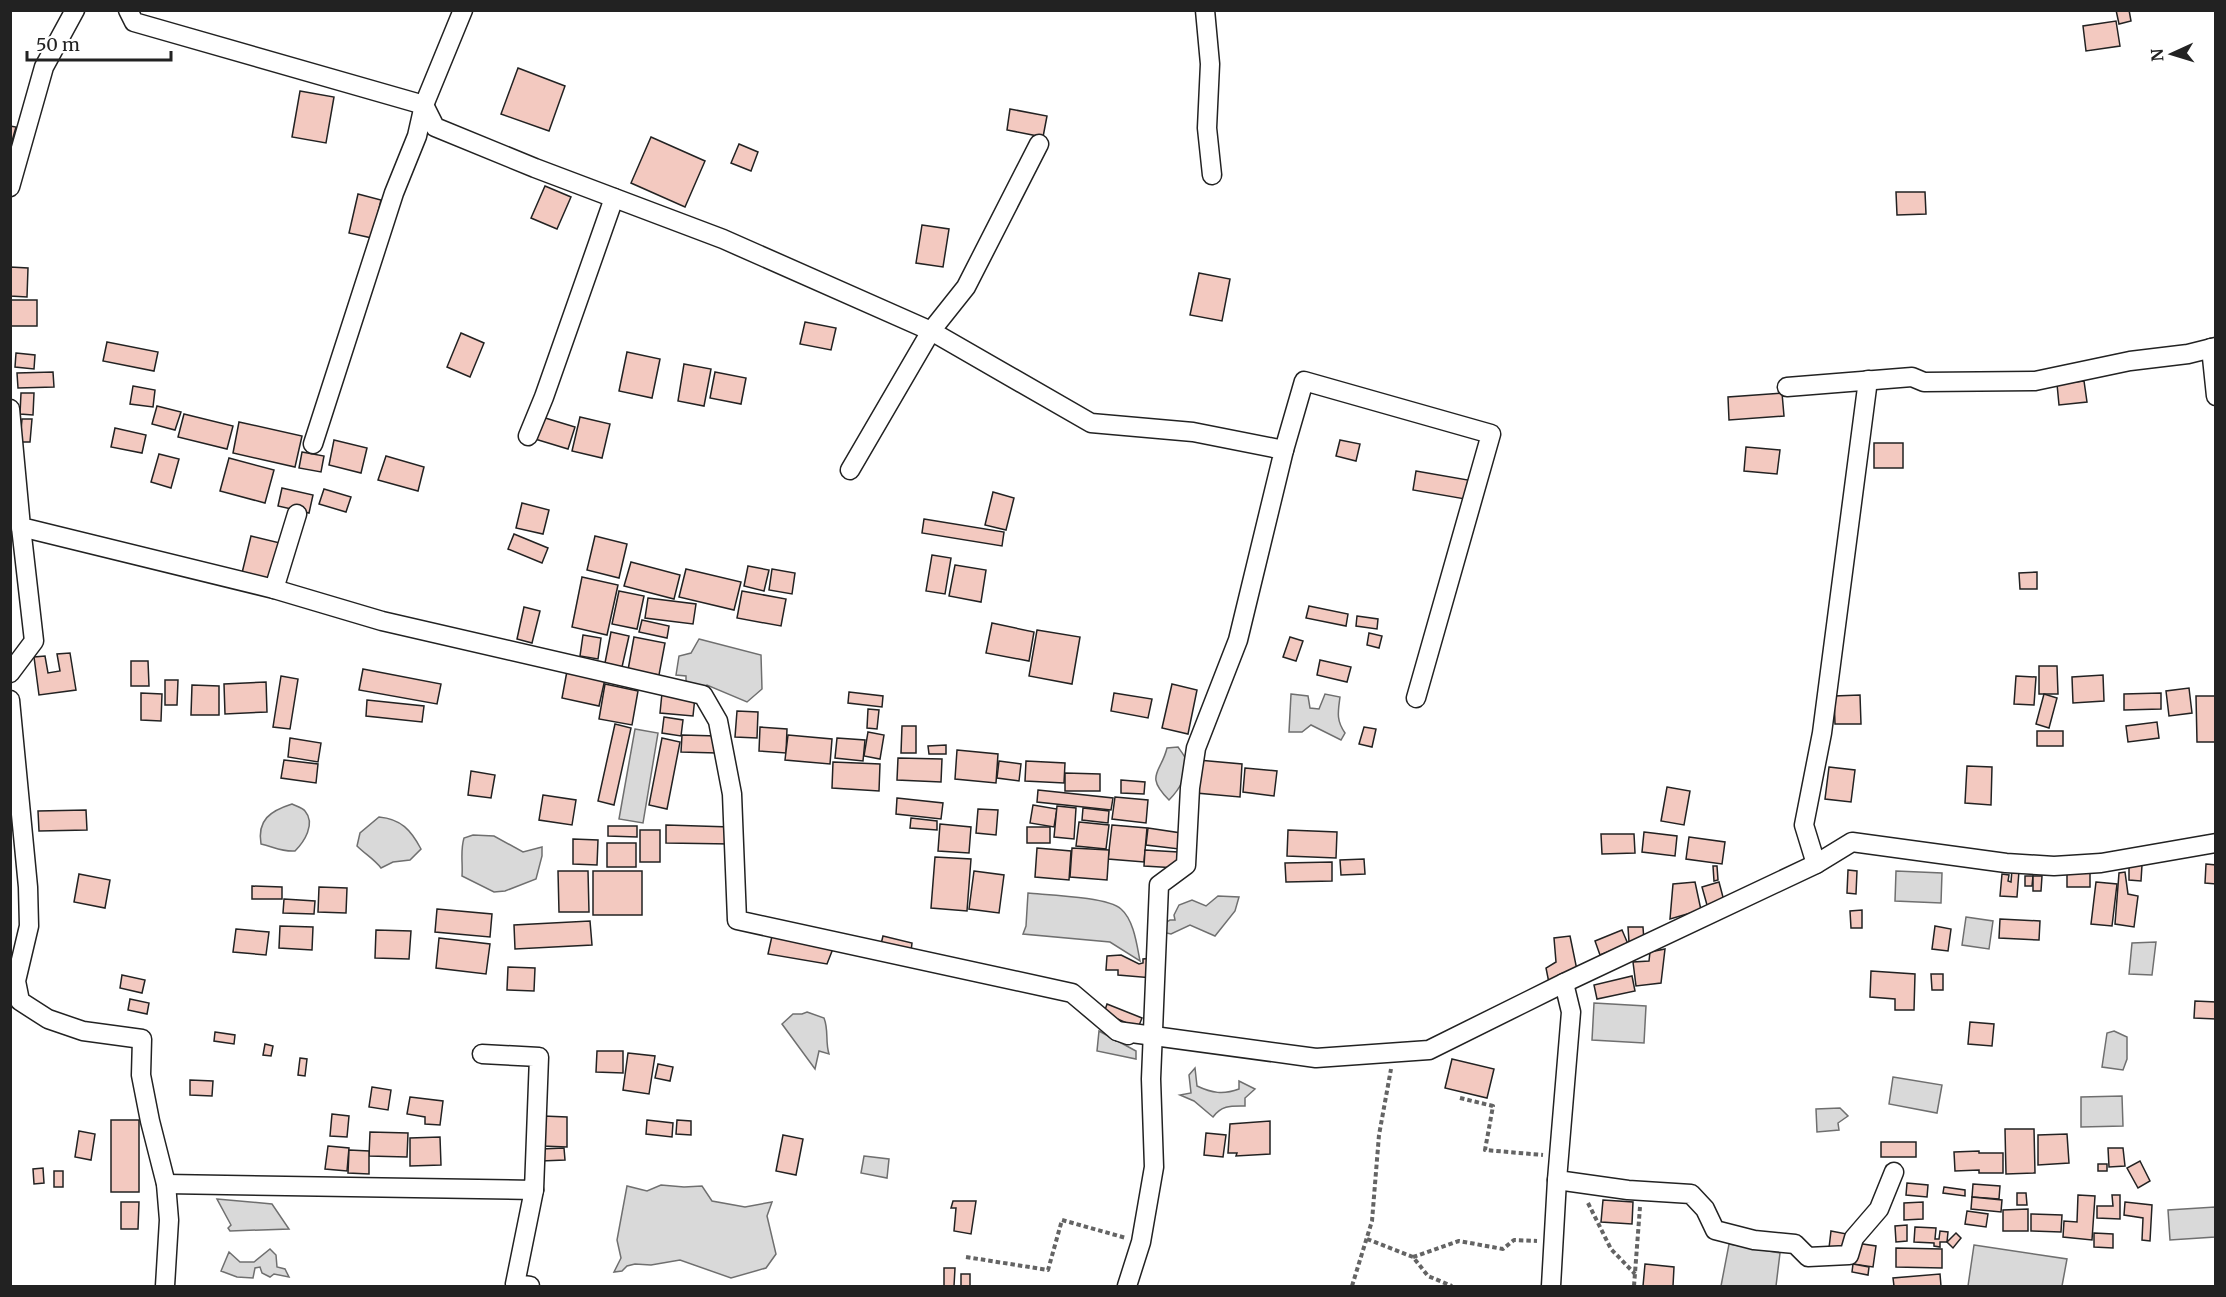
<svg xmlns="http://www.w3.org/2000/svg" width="2226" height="1297" viewBox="0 0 2226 1297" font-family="Merriweather,serif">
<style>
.water{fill:#d9d9d9;stroke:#6f6f6f;stroke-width:1.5}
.building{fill:#f3c9c0;stroke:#222;stroke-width:1.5}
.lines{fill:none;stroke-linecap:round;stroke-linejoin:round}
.street-casing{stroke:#222;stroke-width:21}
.path{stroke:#646464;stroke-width:4;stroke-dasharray:4.5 3;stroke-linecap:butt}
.street{stroke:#fff;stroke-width:18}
</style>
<rect width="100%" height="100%" fill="#fff"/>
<!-- water -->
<g class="water">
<polygon points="699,639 761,655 762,689 747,702 707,685 702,688 686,685 686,676 676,675 679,656 691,653"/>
<path d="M1291 694 1308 696 1310 708 1319 709 1325 694 1340 697C1338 712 1336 720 1345 733L1341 740 1311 725 1302 732H1289Z"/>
<polygon points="635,729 658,733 643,823 619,819"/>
<path d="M1178 747C1180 750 1185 756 1186 760 1189 774 1179 790 1169 800 1144 775 1161 773 1167 748Z"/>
<path d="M292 804C296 806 303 808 305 811 316 824 304 842 295 851 282 852 274 847 261 844 257 820 270 811 292 804Z"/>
<path d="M379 817C401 819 411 830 421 849L410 860 393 862 381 868C374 859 365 854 357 846L360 833Z"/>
<path d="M473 835 494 836 523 852 542 847V856L536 879 505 891 494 892 462 876C463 863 460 851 464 838Z"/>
<polygon points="1896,871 1942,873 1941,903 1895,901"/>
<path d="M1028 893C1048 895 1108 897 1121 909 1134 920 1137 946 1140 961L1110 942 1023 934 1026 926Z"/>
<polygon points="1218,896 1239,897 1235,911 1215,936 1190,925 1171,934 1162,932 1163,924 1170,920 1175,920 1174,915 1179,905 1192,900 1206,906"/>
<polygon points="1966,917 1993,921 1989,949 1962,945"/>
<polygon points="2156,942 2152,975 2129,974 2132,943"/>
<polygon points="1594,1003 1646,1006 1644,1043 1592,1040"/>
<path d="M807 1012 824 1018C829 1031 825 1041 829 1054L819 1051 815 1069 782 1024 793 1014H802Z"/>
<polygon points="1099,1031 1136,1051 1136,1059 1097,1051"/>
<polygon points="2114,1031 2127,1037 2127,1059 2123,1070 2102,1067 2107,1033"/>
<path d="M1195 1068 1197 1086C1212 1093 1223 1095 1239 1089V1081L1255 1089 1245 1098V1106C1231 1106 1222 1105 1213 1117L1194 1101 1180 1095 1191 1093 1189 1075Z"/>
<polygon points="1893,1077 1942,1085 1937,1113 1889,1104"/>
<polygon points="2122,1096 2123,1126 2081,1127 2081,1097"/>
<polygon points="1840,1108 1848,1116 1838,1123 1839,1130 1817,1132 1816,1109"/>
<polygon points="864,1156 889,1159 887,1178 861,1173"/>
<polygon points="661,1185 684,1187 702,1186 712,1201 745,1207 772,1202 767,1216 776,1254 766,1268 731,1278 680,1260 651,1265 635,1264 627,1266 622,1271 614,1272 621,1258 617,1240 627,1186 647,1191"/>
<polygon points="217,1199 272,1204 289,1229 230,1231 228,1228 231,1225"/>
<polygon points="2215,1207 2215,1237 2170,1240 2168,1210"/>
<polygon points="1729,1244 1780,1253 1776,1286 1721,1286"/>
<polygon points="1974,1245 2067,1259 2062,1286 1968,1286"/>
<polygon points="270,1249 276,1255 277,1267 285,1269 289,1277 274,1274 270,1277 262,1273 260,1267 255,1268 253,1278 237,1277 221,1271 229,1252 240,1262 254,1262"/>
</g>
<!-- building -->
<g class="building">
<polygon points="2116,10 2129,10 2131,21 2119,24"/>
<polygon points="2116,21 2120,46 2086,51 2083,26"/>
<polygon points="518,68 565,86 549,131 501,114"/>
<polygon points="300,91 334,97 326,143 292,137"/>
<polygon points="1010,109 1047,116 1043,137 1007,130"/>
<polygon points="10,126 16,127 10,148"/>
<polygon points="651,137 705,161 685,207 631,183"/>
<polygon points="739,144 758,152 751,171 731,163"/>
<polygon points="545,186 571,197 557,229 531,218"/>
<polygon points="1896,192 1925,192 1926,214 1897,215"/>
<polygon points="358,194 381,200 372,238 349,233"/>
<polygon points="922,225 949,229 943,267 916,263"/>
<polygon points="10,267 28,268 27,297 10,296"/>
<polygon points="1199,273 1230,279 1222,321 1190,315"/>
<rect x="10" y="300" width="27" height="26"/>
<polygon points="805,322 836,328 831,350 800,344"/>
<polygon points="461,333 484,343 470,377 447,367"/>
<polygon points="107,342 158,352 154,371 103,361"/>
<polygon points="627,352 660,359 652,398 619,391"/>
<polygon points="16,353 35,355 34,369 15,367"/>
<polygon points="684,364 711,369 704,406 678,401"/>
<polygon points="53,372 54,387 18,388 17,373"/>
<polygon points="715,372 746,378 741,404 710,398"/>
<polygon points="2084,381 2087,402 2059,405 2057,384"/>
<polygon points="133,386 155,390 153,407 130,404"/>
<polygon points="21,393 34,393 33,415 20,414"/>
<polygon points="1782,393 1784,416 1729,420 1728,397"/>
<polygon points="157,406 181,412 175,430 152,424"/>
<polygon points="184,414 233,426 227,449 178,437"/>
<polygon points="542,417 575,427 568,449 535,439"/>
<polygon points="580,417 610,424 602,458 572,451"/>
<polygon points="22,419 32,419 30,442 20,442"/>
<polygon points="239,422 302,436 295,467 233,453"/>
<polygon points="115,428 146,435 142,453 111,447"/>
<polygon points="334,440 367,448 361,473 329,465"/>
<polygon points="1340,440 1360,444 1356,461 1336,456"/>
<rect x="1874" y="443" width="29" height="25"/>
<polygon points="1746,447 1780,450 1777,474 1744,471"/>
<polygon points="302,452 324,456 321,472 299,468"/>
<polygon points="159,454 179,459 171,488 151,482"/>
<polygon points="386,456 424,467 418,491 378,480"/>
<polygon points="229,458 274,470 265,503 220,491"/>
<polygon points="1416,471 1468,480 1465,499 1413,490"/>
<polygon points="282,488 313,495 309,513 278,506"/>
<polygon points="324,489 351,497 346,512 319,504"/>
<polygon points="993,492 1014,498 1006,530 985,525"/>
<polygon points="522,503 549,510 543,534 516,528"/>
<polygon points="924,519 1004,532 1002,546 922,533"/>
<polygon points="514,534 548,548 542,563 508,549"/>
<polygon points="251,536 280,543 271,580 242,573"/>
<polygon points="595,536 627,544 619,578 587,570"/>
<polygon points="932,555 951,558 945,594 926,591"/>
<polygon points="631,562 680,575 674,599 624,586"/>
<polygon points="955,565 986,570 981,602 949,596"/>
<polygon points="748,566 769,570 764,591 744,586"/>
<polygon points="686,569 741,582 734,610 679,597"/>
<polygon points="772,569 795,573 792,594 769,590"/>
<polygon points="2037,572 2037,589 2020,589 2019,573"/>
<polygon points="582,577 618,585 607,635 572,627"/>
<polygon points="619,591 644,596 637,629 612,624"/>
<polygon points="742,591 786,599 781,626 737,618"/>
<polygon points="648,598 696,604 693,624 645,618"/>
<polygon points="1309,606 1348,614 1346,626 1306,618"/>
<polygon points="524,607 540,611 532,643 517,639"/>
<polygon points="1357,616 1378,619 1377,629 1356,626"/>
<polygon points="642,620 669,626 667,638 639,632"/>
<polygon points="992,623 1034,632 1029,661 986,653"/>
<polygon points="1037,630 1080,637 1072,684 1029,676"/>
<polygon points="611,632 629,636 622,667 605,663"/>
<polygon points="1369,633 1382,636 1379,648 1367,645"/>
<polygon points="583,635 601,638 598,659 580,656"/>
<polygon points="634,637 665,643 659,675 628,670"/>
<polygon points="1290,637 1303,641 1296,661 1283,657"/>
<polygon points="70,653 76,690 39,695 34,657 45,656 48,673 60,671 57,654"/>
<polygon points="1320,660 1351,667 1347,682 1317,675"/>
<polygon points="131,661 148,661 149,686 131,686"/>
<polygon points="2039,666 2057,666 2058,694 2039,694"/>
<polygon points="363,669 441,684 437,704 359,690"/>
<polygon points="567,671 605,679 599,706 562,698"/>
<polygon points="2103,675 2104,701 2073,703 2072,677"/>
<polygon points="281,676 298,679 290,729 273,727"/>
<polygon points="2016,676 2036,677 2034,705 2014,704"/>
<polygon points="165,680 178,680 177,705 165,705"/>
<polygon points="266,682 267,712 225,714 224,684"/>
<polygon points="605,684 638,691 632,725 599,719"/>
<polygon points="1172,684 1197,690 1188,734 1162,728"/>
<polygon points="192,685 219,686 219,715 191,715"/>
<polygon points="2189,688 2192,713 2169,716 2166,691"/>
<polygon points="849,692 883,696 882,707 848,703"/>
<polygon points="141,693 162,694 161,721 141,720"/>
<polygon points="662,693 695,697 693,716 660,713"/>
<polygon points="1114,693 1152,699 1148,718 1111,711"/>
<polygon points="2161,693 2161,709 2124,710 2124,694"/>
<polygon points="2044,694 2057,698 2049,728 2036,724"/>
<polygon points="1860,695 1861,724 1835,724 1834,696"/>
<polygon points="2196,696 2216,696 2216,742 2197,742"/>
<polygon points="367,700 424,706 422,722 366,716"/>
<polygon points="868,709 879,710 877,729 867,728"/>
<polygon points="737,711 758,712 757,738 735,737"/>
<polygon points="664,717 683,720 681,736 662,733"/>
<polygon points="2157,722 2159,738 2128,742 2126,726"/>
<polygon points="615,724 631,728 614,805 598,801"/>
<polygon points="902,726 916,726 916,753 901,753"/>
<polygon points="760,727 787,729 786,753 759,751"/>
<polygon points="1364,727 1376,729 1372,747 1359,744"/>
<rect x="2037" y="731" width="26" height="15"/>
<polygon points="868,732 884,735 880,759 864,756"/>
<polygon points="682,735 717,736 717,753 681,752"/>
<polygon points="788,735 832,739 830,764 785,760"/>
<polygon points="290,738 321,743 318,762 288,757"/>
<polygon points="662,738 680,742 667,809 649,805"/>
<polygon points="837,738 865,740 863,761 835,758"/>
<polygon points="946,745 946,754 929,754 928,746"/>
<polygon points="957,750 998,754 996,783 955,779"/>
<polygon points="898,758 942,759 941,782 897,780"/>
<polygon points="284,760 318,764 316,783 281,778"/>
<polygon points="1198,760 1242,764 1240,797 1196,793"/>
<polygon points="999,761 1021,764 1019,781 997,778"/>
<polygon points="1026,761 1065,763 1064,783 1025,781"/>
<polygon points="833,762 880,764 879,791 832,788"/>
<polygon points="1967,766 1992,767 1991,805 1965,803"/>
<polygon points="1829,767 1855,770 1851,802 1825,799"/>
<polygon points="1245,768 1277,771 1274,796 1243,792"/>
<polygon points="471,771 495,775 491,798 468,795"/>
<polygon points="1065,773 1100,774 1100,791 1065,791"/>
<polygon points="1121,780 1145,782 1144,794 1121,793"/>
<polygon points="1667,787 1690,791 1684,825 1661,821"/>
<polygon points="1038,790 1113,798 1111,810 1037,802"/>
<polygon points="543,795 576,800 572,825 539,820"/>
<polygon points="1115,797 1148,800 1146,823 1112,819"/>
<polygon points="897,798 943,803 941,819 896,814"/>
<polygon points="1033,805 1057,809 1054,827 1030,823"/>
<polygon points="1057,806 1076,808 1074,839 1054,837"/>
<polygon points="1083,808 1109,811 1108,823 1082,820"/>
<polygon points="978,809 998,810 996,835 976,833"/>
<polygon points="86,810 87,830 39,831 38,811"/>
<polygon points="911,818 937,821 937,830 910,828"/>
<polygon points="1079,822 1109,825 1106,849 1076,846"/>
<polygon points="940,824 971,827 969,853 938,851"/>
<polygon points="666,825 731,827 731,844 666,843"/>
<polygon points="1112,825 1147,828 1144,862 1108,859"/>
<polygon points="608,826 637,826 637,837 608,836"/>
<rect x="1027" y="827" width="23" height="16"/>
<polygon points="1148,828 1181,833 1179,849 1146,845"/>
<rect x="640" y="830" width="20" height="32"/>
<polygon points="1288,830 1337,832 1336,858 1287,856"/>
<polygon points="1644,832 1677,836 1675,856 1642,852"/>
<polygon points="1601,834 1634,834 1635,853 1602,854"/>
<polygon points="1689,837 1725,842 1722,864 1686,859"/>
<polygon points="573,839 598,840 597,865 573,864"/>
<rect x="607" y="843" width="29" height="24"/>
<polygon points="1037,848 1071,851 1069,880 1035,877"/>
<polygon points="1072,848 1109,850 1107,880 1070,877"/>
<polygon points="1145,850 1178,852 1177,868 1144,866"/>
<polygon points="935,857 971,859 967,911 931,908"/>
<polygon points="1364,859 1365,874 1341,875 1340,860"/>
<polygon points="1332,862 1332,881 1286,882 1285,863"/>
<polygon points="2129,864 2142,865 2141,881 2129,880"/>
<polygon points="2206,864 2216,865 2216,884 2205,883"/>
<polygon points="1713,866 1717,866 1718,880 1714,881"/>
<polygon points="1848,870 1857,871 1856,894 1847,893"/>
<polygon points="2012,870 2019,871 2017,897 2000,896 2002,874 2009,875 2008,881 2011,882"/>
<polygon points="558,871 588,871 589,912 559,912"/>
<rect x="593" y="871" width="49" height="44"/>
<polygon points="974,871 1004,875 999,913 969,909"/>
<polygon points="2125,872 2128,894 2138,896 2134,927 2115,924 2119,873"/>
<rect x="2067" y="873" width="23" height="14"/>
<polygon points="79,874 110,880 105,908 74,902"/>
<polygon points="2025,876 2033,876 2032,886 2025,886"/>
<polygon points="2033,876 2042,876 2041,891 2033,891"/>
<polygon points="1695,882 1701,910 1670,919 1673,884"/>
<polygon points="1719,882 1724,901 1707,905 1702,887"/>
<polygon points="2096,882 2117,884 2112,926 2091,924"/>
<polygon points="252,886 282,887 282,899 252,899"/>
<polygon points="319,887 347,888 346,913 318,912"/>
<polygon points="284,899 315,901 314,914 283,913"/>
<polygon points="437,909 492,914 490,937 435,932"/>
<polygon points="1862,910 1862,928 1851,928 1850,911"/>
<polygon points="2000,919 2040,921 2039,940 1999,938"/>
<polygon points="590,921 592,945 515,949 514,925"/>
<polygon points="280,926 313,927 312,950 279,948"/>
<polygon points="1935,926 1951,929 1948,951 1932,949"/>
<polygon points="1628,927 1643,927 1644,941 1629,942"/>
<polygon points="236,929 269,932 266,955 233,952"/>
<polygon points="376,930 411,931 409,959 375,958"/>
<polygon points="1622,930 1628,944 1600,955 1595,941"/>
<polygon points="772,936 834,946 827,964 768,954"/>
<polygon points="883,936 912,943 911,951 881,944"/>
<polygon points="1570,936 1577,970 1549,983 1546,968 1556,962 1554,938"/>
<polygon points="439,938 490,944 486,974 436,968"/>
<polygon points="1665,949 1661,983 1636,986 1633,962 1649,961 1650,952"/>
<polygon points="1121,955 1139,964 1143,963 1143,959 1154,958 1153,978 1118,975 1118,970 1106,970 1107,956"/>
<polygon points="508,967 535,968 534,991 507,990"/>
<polygon points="1871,971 1915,974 1914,1010 1895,1010 1895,999 1870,997"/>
<polygon points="1931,974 1943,974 1943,990 1932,990"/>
<polygon points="122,975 145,980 142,993 120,988"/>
<polygon points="1632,976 1635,991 1597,999 1594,985"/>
<polygon points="130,999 149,1003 147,1014 128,1010"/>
<polygon points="2195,1001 2216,1002 2216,1019 2194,1018"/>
<polygon points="1107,1004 1142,1018 1138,1028 1104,1013"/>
<polygon points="1970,1022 1994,1024 1992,1046 1968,1044"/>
<polygon points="215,1032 235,1035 234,1044 214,1041"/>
<polygon points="265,1044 273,1046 271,1056 263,1055"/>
<polygon points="597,1051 623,1051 623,1073 596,1072"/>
<polygon points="628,1053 655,1056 649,1094 623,1090"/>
<polygon points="300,1058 307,1059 305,1076 298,1075"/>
<polygon points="1452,1059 1494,1069 1487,1098 1445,1088"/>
<polygon points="658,1064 673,1067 670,1081 655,1078"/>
<polygon points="190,1080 213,1081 212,1096 190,1095"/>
<polygon points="372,1087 391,1090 388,1110 369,1107"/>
<polygon points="410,1097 443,1101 440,1125 425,1124 425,1117 407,1114"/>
<polygon points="332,1114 349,1116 347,1137 330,1136"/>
<polygon points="543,1116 567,1117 567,1147 542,1146"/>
<rect x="111" y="1120" width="28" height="72"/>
<polygon points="647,1120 673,1123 672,1137 646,1134"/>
<polygon points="677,1120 691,1121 691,1135 676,1134"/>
<polygon points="1270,1121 1270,1154 1236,1156 1237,1153 1228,1153 1230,1124"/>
<polygon points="2005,1129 2034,1129 2035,1173 2006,1174"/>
<polygon points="79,1131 95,1134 91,1160 75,1157"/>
<polygon points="370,1132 408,1133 407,1157 369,1156"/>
<polygon points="1206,1133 1226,1135 1223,1157 1204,1155"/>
<polygon points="2067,1134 2069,1163 2038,1165 2038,1135"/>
<polygon points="783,1135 803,1139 796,1175 776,1171"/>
<polygon points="440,1137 441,1165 410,1166 410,1138"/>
<rect x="1881" y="1142" width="35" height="15"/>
<polygon points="328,1146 349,1148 347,1171 325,1169"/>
<polygon points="564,1148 565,1160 541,1161 541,1149"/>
<polygon points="2108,1148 2123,1148 2125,1166 2109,1167"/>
<polygon points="349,1150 369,1151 369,1174 348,1173"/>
<polygon points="1979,1151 1979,1153 2003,1153 2003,1173 1979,1173 1979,1170 1955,1171 1954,1152"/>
<polygon points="2140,1161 2150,1181 2138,1188 2127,1168"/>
<rect x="2098" y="1164" width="9" height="7"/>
<polygon points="43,1168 44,1183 34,1184 33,1169"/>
<rect x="54" y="1171" width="9" height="16"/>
<polygon points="1907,1183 1928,1185 1927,1197 1906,1195"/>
<polygon points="1973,1184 2000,1186 1999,1199 1972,1197"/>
<polygon points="1944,1187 1965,1190 1965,1196 1943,1193"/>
<polygon points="2017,1193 2026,1193 2027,1205 2017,1205"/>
<polygon points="2078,1195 2095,1196 2092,1240 2063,1237 2064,1221 2077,1222"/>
<polygon points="2112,1195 2120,1195 2120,1219 2097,1218 2097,1206 2113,1206"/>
<polygon points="1972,1197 2002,1200 2001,1212 1971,1209"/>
<polygon points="1603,1200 1633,1202 1632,1224 1601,1222"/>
<polygon points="953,1201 976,1201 971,1234 954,1231 956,1208 951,1208"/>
<polygon points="121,1202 139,1202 138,1229 121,1229"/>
<polygon points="1923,1202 1923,1219 1904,1220 1904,1203"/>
<polygon points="2125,1202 2152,1205 2150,1241 2142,1240 2143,1218 2124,1215"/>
<polygon points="2028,1209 2028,1231 2003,1231 2003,1210"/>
<polygon points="1967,1211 1988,1214 1986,1227 1965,1224"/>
<polygon points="2031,1214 2062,1215 2061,1232 2031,1231"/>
<polygon points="1907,1225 1907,1241 1896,1242 1895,1226"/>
<polygon points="1915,1227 1936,1228 1935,1239 1939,1239 1940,1231 1948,1232 1947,1242 1940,1242 1940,1247 1934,1246 1934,1243 1914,1242"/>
<polygon points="1831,1231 1852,1235 1847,1250 1829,1248"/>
<polygon points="1956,1233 1961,1238 1953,1248 1947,1242"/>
<polygon points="2094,1233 2113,1234 2113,1248 2094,1247"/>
<polygon points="1856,1243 1876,1246 1873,1267 1853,1264"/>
<polygon points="1896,1248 1942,1249 1942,1268 1896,1267"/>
<polygon points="1645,1264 1674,1267 1673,1286 1643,1286"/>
<polygon points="1853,1264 1869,1267 1868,1275 1852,1272"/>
<polygon points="944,1268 955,1268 954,1286 944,1286"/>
<rect x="961" y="1274" width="9" height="12"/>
<polygon points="1940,1274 1941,1286 1894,1286 1893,1278"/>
</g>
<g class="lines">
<!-- street casing -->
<g class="street-casing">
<g id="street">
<polyline points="128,10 134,22 424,105 435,127 535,168 723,239 931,331 1091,423 1193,432 1284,450 1238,640 1196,748 1190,788 1186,865 1159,885 1151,1079 1154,1167 1141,1242 1127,1286"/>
<polyline points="1205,10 1210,64 1207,128 1212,175"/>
<polyline points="10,187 44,67 75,10"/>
<polyline points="2211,348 2216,396"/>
<polyline points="1787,387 1912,377 1924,382 2035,381 2130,361 2188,354 2216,347"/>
<polyline points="10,409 21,527 274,589 297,514"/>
<polyline points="528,436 544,397 614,198"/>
<polyline points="313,444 394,193 417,136 424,105 463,10"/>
<polyline points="1284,450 1304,381 1491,434 1416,698"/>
<polyline points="850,470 931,331 966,287 1039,144"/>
<polyline points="274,589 382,621 703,695 718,721 732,794 737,920 1072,993 1117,1031 1128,1035"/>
<polyline points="10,673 34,641 21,527"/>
<polyline points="10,700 28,887 29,926 16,981 20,1001 48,1019 83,1031 142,1039 141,1075 150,1121 166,1184 169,1220 165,1286"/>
<polyline points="1816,864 1804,825 1822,733 1868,380"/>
<polyline points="1564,983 1571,1012 1557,1180 1628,1190 1691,1194 1705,1209 1715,1230 1754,1240 1795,1244 1808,1257 1849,1255 1854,1238 1879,1209 1894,1172"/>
<polyline points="1117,1031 1316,1058 1429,1050 1564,983 1816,864 1852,842 2006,863 2054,866 2101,863 2216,843"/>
<polyline points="166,1184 534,1190 539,1057 482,1054"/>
<polyline points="530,1286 515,1284 534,1190"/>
<polyline points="1551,1286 1557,1180"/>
</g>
</g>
<!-- path -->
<g class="path">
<polyline points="1460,1098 1493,1106 1485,1150 1543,1155"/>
<polyline points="1588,1203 1611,1249 1635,1274"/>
<polyline points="1367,1239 1413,1257 1428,1276 1452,1286"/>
<polyline points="966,1257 1048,1270 1062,1220 1126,1238"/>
<polyline points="1413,1257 1459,1241 1503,1249 1514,1240 1537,1241"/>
<polyline points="1352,1286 1372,1221 1379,1135 1391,1069"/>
<polyline points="1634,1286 1640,1207"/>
</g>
<!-- street -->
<use href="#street" class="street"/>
</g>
<!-- border -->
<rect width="2226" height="1297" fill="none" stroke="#222222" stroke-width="24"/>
<!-- north arrow -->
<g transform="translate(2172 54) rotate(266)" stroke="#ffffff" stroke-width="4.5" paint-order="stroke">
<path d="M0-4.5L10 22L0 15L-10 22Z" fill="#222222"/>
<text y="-9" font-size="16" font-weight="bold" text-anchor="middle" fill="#222222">N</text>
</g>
<!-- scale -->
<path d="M27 51v9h144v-9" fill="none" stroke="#222222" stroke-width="3"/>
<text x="36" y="51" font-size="18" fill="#222222" stroke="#ffffff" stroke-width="4.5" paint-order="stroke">50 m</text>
</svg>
